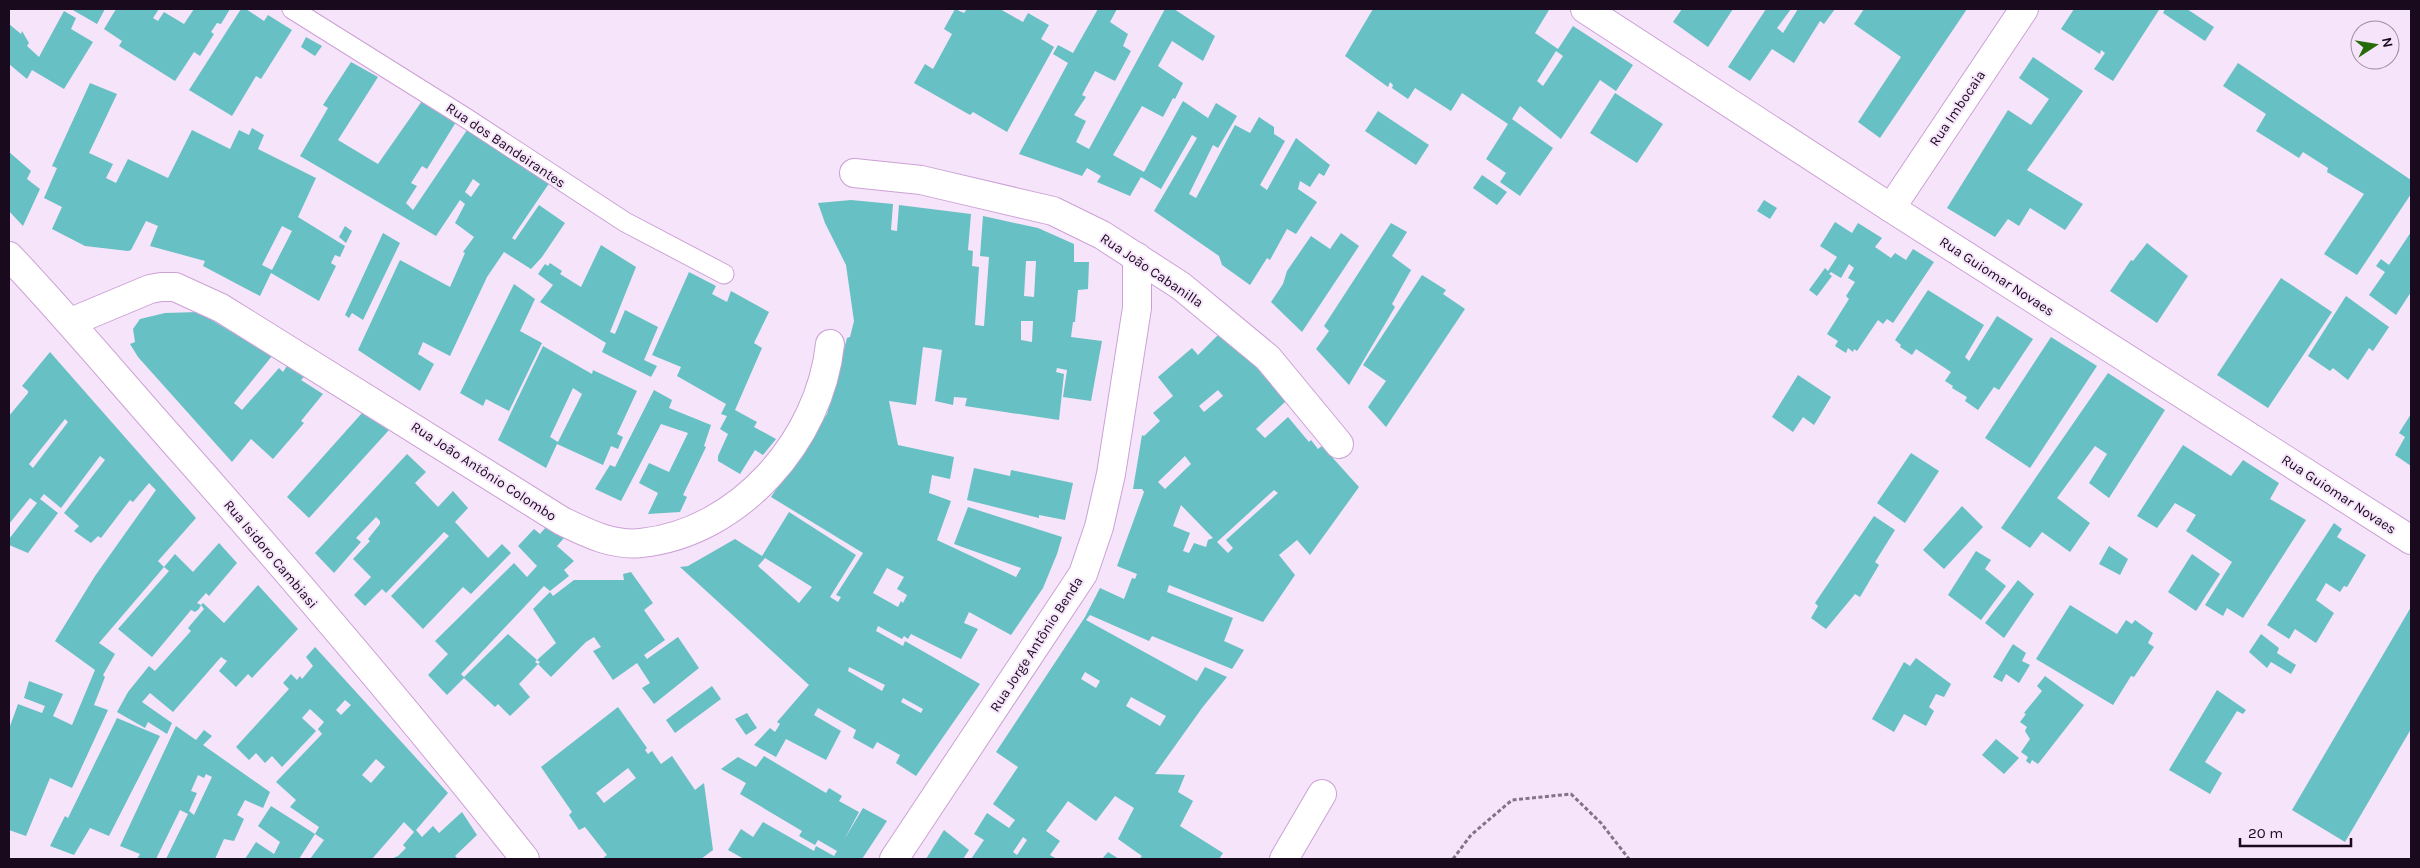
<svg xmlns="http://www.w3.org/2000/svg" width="2420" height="868" viewBox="0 0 2420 868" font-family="Karla,sans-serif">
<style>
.building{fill:#67c0c4;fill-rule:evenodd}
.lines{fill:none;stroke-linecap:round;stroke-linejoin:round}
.lane-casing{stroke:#cca1d6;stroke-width:21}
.street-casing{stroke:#cca1d6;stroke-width:30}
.path{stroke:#837387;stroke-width:3;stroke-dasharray:4 2.5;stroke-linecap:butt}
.lane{stroke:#fff;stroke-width:19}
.street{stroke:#fff;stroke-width:28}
.labels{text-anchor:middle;stroke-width:4;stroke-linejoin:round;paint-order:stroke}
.street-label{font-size:14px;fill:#190a1d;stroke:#f6e4fa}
</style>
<rect width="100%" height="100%" fill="#f6e4fa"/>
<!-- building -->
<g class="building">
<polygon points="71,9 105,9 97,24"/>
<polygon points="116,9 159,9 153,18 158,21 164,12 184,24 194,9 230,9 221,24 217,23 211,32 214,34 200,56 194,52 175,81 119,46 122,41 104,29"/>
<polygon points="241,9 246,9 264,21 268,15 292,30 261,79 256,76 232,116 189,90"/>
<polygon points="955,9 964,13 967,9 1000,9 1023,22 1028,13 1049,25 1041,39 1054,47 1007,132 973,112 970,115 914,83 925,64 933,69 952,34 944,29"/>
<polygon points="1098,9 1117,9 1110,22 1128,34 1123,46 1131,51 1115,81 1095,71 1082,95 1086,97 1074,115 1086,121 1076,142 1089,149 1165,9 1174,9 1215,36 1203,61 1172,41 1158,66 1183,83 1175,99 1173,98 1163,117 1142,106 1113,155 1144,172 1183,101 1208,118 1216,103 1237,116 1218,148 1213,145 1189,194 1196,198 1235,125 1250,133 1259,117 1274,127 1274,134 1285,141 1260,185 1267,190 1296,138 1330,165 1324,176 1319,173 1310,187 1300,181 1298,189 1317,202 1296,234 1287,229 1270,260 1267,258 1250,285 1222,265 1219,256 1154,211 1197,138 1192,135 1161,189 1141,177 1130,196 1097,182 1101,176 1087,168 1082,176 1019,154 1068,63 1053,54 1058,45 1073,53"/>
<path d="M1373 9H1546L1549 10 1535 33 1558 49 1573 26 1633 65 1616 91 1600 80 1561 139 1520 106 1512 119 1553 148 1520 196 1500 182 1506 173 1486 159 1508 124 1462 93 1451 111 1415 88 1408 99 1392 88 1393 85 1390 82 1388 87 1345 56ZM1556 51 1563 56 1543 86 1537 81Z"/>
<polygon points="1682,9 1733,9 1708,47 1673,22"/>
<polygon points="1766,9 1791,9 1777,28 1783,33 1798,9 1835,9 1824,24 1820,21 1794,63 1772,49 1750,81 1728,67"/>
<polygon points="1864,9 1967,9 1880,138 1858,122 1901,57 1854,24"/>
<polygon points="2074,9 2157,9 2159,10 2113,81 2094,69 2105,53 2101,50 2100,54 2061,29"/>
<polygon points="2165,9 2187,9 2214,27 2205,41 2163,13"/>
<polygon points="64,11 76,18 71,29 93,42 64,89 32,70 27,79 9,64 9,24 21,34 22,31 29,43 27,46 39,57"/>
<polygon points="306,37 322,46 315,56 301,47"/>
<polygon points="2033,57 2083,91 2027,170 2083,204 2065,230 2030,208 2019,226 2008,219 1995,237 1947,208 2008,110 2031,125 2049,99 2019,78"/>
<path d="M351 62 378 77 338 140 378 164 422 101 456 122 427 169 422 166 411 183 417 186 406 203 413 210 467 130 550 182 512 238 515 240 539 205 565 223 542 257 531 269 504 252 487 277 450 356 423 342 418 354 434 364 420 391 358 350 400 260 450 287 465 253 463 252 474 237 455 223 465 204 460 200 436 236 300 156 328 108 323 105ZM473 179 480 184 471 197 465 192Z"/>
<polygon points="2238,63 2411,180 2411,194 2357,275 2324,254 2364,194 2327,172 2328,168 2303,152 2299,158 2256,131 2266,114 2223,86"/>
<path d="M90 83 117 94 89 153 113 164 106 178 116 183 128 159 168 178 192 130 230 149 239 130 249 135 252 128 264 135 258 149 316 178 298 217 345 246 340 257 335 255 331 263 336 266 319 301 271 273 260 296 203 266 205 261 150 246 158 226 146 221 131 250 128 251 85 246 52 229 62 207 44 198 57 168 52 166ZM282 226 292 231 272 270 262 265Z"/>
<polygon points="1615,93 1663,124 1637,163 1590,133"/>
<polygon points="1378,111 1429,145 1416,165 1365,131"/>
<polygon points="9,152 31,171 27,179 40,189 23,226 9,211"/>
<polygon points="1482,175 1507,192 1497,205 1473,188"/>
<path d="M851 200 893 204 891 230 897 231 899 205 971 214 968 250 973 251 972 266 979 267 975 325 984 326 989 257 980 256 983 216 1038 228 1074 244V262H1089L1088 289 1078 290 1075 322H1073L1071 337 1102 341 1091 401 1063 397 1067 370 1057 368 1056 372 1064 374 1059 420 965 406 967 398 954 397 953 405 935 401 942 350 923 347 916 405 889 401 898 445 954 457 950 479 932 475 929 493 951 501 937 540 1016 577 1021 568 954 544 968 507 1062 537 1057 554 1043 588 1011 635 969 612 964 623 978 629 961 659 911 634 908 639 904 636 902 639 878 626 876 631 903 646 905 641 980 684 916 776 896 763 900 755 877 742 873 749 853 738 856 730 818 708 814 715 841 731 826 760 786 739 776 757 754 745 770 728 775 732 780 724 777 722 809 685 680 567 688 566 735 539 762 556 789 512 856 555 830 597 838 602 841 597 836 595 863 553 771 497 827 414 847 338 850 337 854 321 846 265 825 223 818 203ZM1026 261H1036L1034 297 1024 296ZM1021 321H1033L1032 342 1021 340ZM765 558 812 587 799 603 758 566ZM887 568 904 577 897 589 907 595 903 603 901 601 898 607 873 593ZM849 667 885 685 882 691 848 671ZM903 698 923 709 921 713 901 702Z"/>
<polygon points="1764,200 1777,208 1770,219 1757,211"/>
<polygon points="1835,222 1852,233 1858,223 1882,238 1875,247 1891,258 1895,253 1906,260 1913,249 1934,262 1893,323 1887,319 1883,324 1878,320 1857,351 1854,349 1853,352 1848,348 1846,353 1835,346 1838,341 1827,334 1849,299 1846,296 1855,282 1848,278 1854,268 1849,264 1841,278 1831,272 1829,274 1832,276 1817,296 1809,290 1825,268 1828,271 1837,257 1820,246"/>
<polygon points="1391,223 1407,232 1392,256 1411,270 1392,304 1395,307 1349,385 1316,349 1329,331 1324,326"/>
<polygon points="345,226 352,231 346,243 339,237"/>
<polygon points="2411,232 2411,292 2396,315 2369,295 2385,272 2376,266 2381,259 2389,265"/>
<polygon points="383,233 400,243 363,320 352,313 349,318 345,315"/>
<polygon points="1341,233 1359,246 1302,332 1271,302 1283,284 1287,271 1311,236 1330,249"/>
<polygon points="2147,243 2188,276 2157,323 2110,291 2131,260 2133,261"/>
<polygon points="601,245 636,267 610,332 615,334 625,310 658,327 644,360 657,366 651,377 602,352 606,343 540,302 553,285 538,274 545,264 548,266 550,263 562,271 560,274 581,287"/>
<polygon points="689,272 716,286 712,294 727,302 731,291 769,312 754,343 762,348 735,410 757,422 754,427 776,439 763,455 755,450 740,474 718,461 718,456 728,434 720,429 727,416 721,414 726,404 677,376 681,367 652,355"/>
<polygon points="1422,275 1446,290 1443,294 1465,309 1386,427 1368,407 1386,381 1363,365"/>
<polygon points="2281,278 2332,312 2268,408 2217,375"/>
<polygon points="514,284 535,299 520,331 542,343 509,411 486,399 483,406 460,393"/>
<polygon points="1928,290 1984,325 1965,357 1969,361 1997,316 2033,339 1999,390 1994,387 1978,410 1965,401 1967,397 1952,388 1953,386 1945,381 1951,372 1916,349 1912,355 1900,347 1901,345 1895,340"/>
<polygon points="2346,296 2389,327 2373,351 2369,348 2348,380 2333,368 2330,371 2308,356"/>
<polygon points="198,312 272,356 234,403 242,410 279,368 283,372 287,366 304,377 301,380 323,394 301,421 304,423 273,459 251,439 232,462 138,357 130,344 135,342 133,329 140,319 165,313"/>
<path d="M1219 334 1248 358 1286 401 1256 429 1265 438 1288 417 1309 442 1311 440 1318 449 1322 446 1359 487 1310 555 1297 540 1279 555 1295 575 1263 622 1169 585 1167 592 1233 618 1224 641 1244 650 1232 669 1152 636 1149 641 1090 615 1086 620 1197 681 1205 667 1227 677 1202 708 1155 774 1185 775 1178 792 1193 801 1180 826 1223 853 1219 859H1139L1142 856 1118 839 1134 808 1115 796 1096 821 1068 801 1046 831 1060 841 1050 855 1057 859H971L984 840 974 834 987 813 1009 828 1015 820 993 804 1018 767 996 752 1085 617 1100 588 1124 599 1132 578 1135 579 1137 574 1117 566 1144 492 1142 489H1133L1142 435 1144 436 1160 421 1153 413 1173 396 1158 377 1192 348 1198 355ZM1218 390 1223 396 1204 412 1199 406ZM1185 456 1191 464 1165 489 1158 482ZM1274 490 1278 493 1226 540 1233 548 1228 553 1217 542ZM1181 505 1213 538 1208 540 1206 547 1194 543 1189 553 1183 551 1190 533 1173 526ZM1085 672 1100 681 1096 688 1081 679ZM1131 697 1166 716 1160 726 1126 706ZM1023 837 1027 840 1017 855 1013 852Z"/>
<polygon points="2051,337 2097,366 2030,468 1985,438"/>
<path d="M543 346 592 374 593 370 637 391 617 434 623 437 618 449 611 446 603 465 557 444 546 468 498 440ZM573 388 582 394 558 442 550 437Z"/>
<path d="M50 352 196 518 158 561 164 567 99 643 115 654 103 675 105 677 94 705 108 710 72 788 50 778 26 836 9 830V729L18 704 42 713 45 706 24 698 29 681 63 694 53 716 72 725 95 670 55 641 95 576 156 490 149 483 133 502 130 500 101 538 98 536 91 543 74 531 79 526 64 513 105 460 100 456 61 508 44 494 40 499 58 513 28 553 9 545V539L37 503 30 498 9 524V416L28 393V391L22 386ZM65 419 68 422 33 468 29 464Z"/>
<polygon points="2108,373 2165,410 2109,498 2089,483 2107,454 2095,446 2057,498 2090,523 2070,552 2042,532 2030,548 2001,528"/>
<polygon points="1798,375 1831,397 1814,425 1803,417 1793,432 1772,417"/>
<polygon points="654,390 672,400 669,408 711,425 704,446 706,447 683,495 687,497 680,512 648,514 658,493 639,483 649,463 669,472 688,433 661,424 621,501 595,489 610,465 615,467"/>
<polygon points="362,413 389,430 309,518 287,497"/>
<polygon points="2411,414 2411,466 2395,455 2405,437 2399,433"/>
<polygon points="2183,445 2231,476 2243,460 2279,483 2270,499 2306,520 2243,618 2227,608 2223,616 2205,605 2232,562 2186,531 2196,515 2175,503 2157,528 2137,516"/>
<polygon points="1911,453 1939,471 1905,523 1877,503"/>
<polygon points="407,454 426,472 415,483 438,507 453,491 468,508 455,522 488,558 502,544 511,553 471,594 463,587 423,629 391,596 449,536 444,532 386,593 382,589 365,606 354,595 371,577 353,559 370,541 368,539 380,524 380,521 376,517 356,538 361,542 334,573 315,553"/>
<polygon points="974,468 1010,476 1011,470 1073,483 1065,520 1039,515 1039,518 967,500"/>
<polygon points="1962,506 1983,527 1944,569 1923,550"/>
<polygon points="1874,516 1895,530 1875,562 1879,565 1860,597 1855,594 1826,629 1811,618 1818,606 1815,603"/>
<polygon points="2334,523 2342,529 2337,537 2366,555 2347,587 2344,586 2340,592 2326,583 2316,600 2334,613 2316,643 2295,629 2289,639 2267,625"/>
<polygon points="546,527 564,538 557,546 574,561 564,570 569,576 550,591 544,586 461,674 464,677 508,634 537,660 556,643 533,609 550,592 553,596 574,580 624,580 623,574 631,572 653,603 644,610 665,640 644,655 647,659 678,637 699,668 654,704 642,688 650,683 637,663 613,680 593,651 601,647 594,637 586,642 551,677 538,664 540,662 537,660 535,662 538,664 519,684 530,697 510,716 498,704 495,707 464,678 447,695 428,675 448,654 435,641 514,563 527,577 537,566 518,546 534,529 540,534"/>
<polygon points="219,543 237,563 209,596 206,593 197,603 201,605 199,609 195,612 191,610 152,657 118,629 169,571 164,567 175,554 193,572"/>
<polygon points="2109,546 2128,559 2120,575 2099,564"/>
<polygon points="1976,551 1991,560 1985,569 2006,586 1981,620 1948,595"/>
<polygon points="2192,554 2220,574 2196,611 2168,592"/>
<polygon points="2018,580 2034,594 2004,638 1985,623"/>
<polygon points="258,585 298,629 252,678 248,674 236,687 219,671 227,661 221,657 173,712 150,693 142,702 172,723 167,734 148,722 145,728 117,712 128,692 149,666 155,671 191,631 188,628 204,609 201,605 203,603 224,623"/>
<polygon points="2070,605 2117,634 2126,620 2132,624 2135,620 2153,633 2148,643 2154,647 2134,677 2131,676 2113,705 2036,659"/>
<polygon points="2411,607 2411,729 2345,842 2292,810"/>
<polygon points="2261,634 2279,648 2277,653 2296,665 2291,674 2271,662 2267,668 2249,652"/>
<polygon points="2013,644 2026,653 2022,661 2030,665 2019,683 2006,674 2002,682 1993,677"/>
<path d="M315 647 448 793 416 830 422 837 433 826 439 833 462 812 477 835 455 856 458 859H391L398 856 406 848 403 845 414 832 404 822 372 859H310L324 840 315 834 319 827 290 807 296 800 276 782 322 734 318 729 324 722 310 709 302 718 316 731 282 767 272 756 265 763 256 753 249 760 236 747 289 689 283 683 291 674 297 680 300 676 302 679 313 666 306 657ZM345 700 351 705 341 715 336 710ZM376 759 385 767 371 783 362 775Z"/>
<polygon points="1916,658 1951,684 1944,697 1936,694 1929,707 1934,711 1926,726 1904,714 1894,732 1872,719 1904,662 1910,666"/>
<polygon points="2045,676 2084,705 2038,764 2032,760 2030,764 2026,761 2028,757 2021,752 2030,739 2025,731 2027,727 2020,722 2026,714 2024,713 2042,691 2037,686"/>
<polygon points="712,686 721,699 675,733 666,720"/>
<polygon points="2217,690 2246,710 2243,714 2237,711 2205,762 2222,773 2210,794 2169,770"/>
<path d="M618 707 647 748 645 750 648 754 652 751 661 764 672 756 695 790 704 783 713 850 701 859H602L607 855 585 827 579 830 569 815 572 812 541 767ZM628 768 636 778 604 803 596 793Z"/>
<polygon points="747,713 757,728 746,735 735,719"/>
<polygon points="117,718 160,736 109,836 90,828 74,855 50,846 65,816 68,818"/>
<path d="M176 726 196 740 204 730 212 736 203 745 270 792 263 808 245 800 237 815 244 819 234 841 224 839 215 859H166L188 814 180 810 156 859H137L140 854 120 846ZM206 774 212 777 194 815 189 811 197 793 191 791 198 775 204 778Z"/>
<polygon points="1996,739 2019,758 2004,774 1982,755"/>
<polygon points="764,756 826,793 829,788 842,796 839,801 859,812 844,840 863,808 887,821 862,859 744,859 728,850 741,829 753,837 763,822 814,851 816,846 834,856 837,851 818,840 815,845 799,836 802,831 740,794 746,783 721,769 738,757 756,767"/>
<polygon points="271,806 315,834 299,859 245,859 256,842 274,854 280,842 258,826"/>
<polygon points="944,830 969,850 963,859 926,859"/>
<polygon points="1108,852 1119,859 1102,859"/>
</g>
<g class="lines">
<!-- lane casing -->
<g class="lane-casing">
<polyline id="lane" points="292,9 466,118 625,222 724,274"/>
</g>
<!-- street casing -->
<g class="street-casing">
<g id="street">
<polyline points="1585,9 1891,208 2411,540"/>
<polyline points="854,173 921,180 1053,211 1102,235 1181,286 1268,358 1339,444"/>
<polyline points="1891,208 2024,9"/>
<path d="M9 256C61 311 110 369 160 426 285 567 408 711 525 859"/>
<path d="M71 322 150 289 161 287H175L221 308 562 521C587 533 612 546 641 543 739 533 820 440 830 344"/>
<polyline points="894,859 1083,574 1099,527 1111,474 1137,308 1137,257"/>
<polyline points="1284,859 1322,794"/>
</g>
</g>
<!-- path -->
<polyline class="path" points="1453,859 1471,835 1512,800 1571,794 1601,823 1629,859"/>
<!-- lane -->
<use href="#lane" class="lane"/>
<!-- street -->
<use href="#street" class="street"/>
</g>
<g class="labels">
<!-- street labels -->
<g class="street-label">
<text transform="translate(1957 108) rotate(-56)" y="5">Rua Imbocaia</text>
<text transform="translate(506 145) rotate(34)" y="5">Rua dos Bandeirantes</text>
<text transform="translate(1152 270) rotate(34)" y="5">Rua João Cabanilla</text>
<text transform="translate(1997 276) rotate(33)" y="5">Rua Guiomar Novaes</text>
<text transform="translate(484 471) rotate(33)" y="5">Rua João Antônio Colombo</text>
<text transform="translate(2339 494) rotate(33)" y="5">Rua Guiomar Novaes</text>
<text transform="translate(271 554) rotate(50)" y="5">Rua Isidoro Cambiasi</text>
<text transform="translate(1036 644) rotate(-57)" y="5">Rua Jorge Antônio Benda</text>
</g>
</g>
<!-- border -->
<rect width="2420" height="868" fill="none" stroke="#190a1d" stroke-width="20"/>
<!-- north arrow -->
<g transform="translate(2375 45) rotate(78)"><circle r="24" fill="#f6e4fa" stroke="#9e8da2"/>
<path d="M0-4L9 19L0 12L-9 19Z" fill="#256c09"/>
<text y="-8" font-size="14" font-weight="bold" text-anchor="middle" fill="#190a1d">N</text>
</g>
<!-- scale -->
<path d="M2240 838v8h111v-8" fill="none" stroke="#190a1d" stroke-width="2.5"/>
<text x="2248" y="838" font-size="15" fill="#190a1d" stroke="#f6e4fa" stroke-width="4" paint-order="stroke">20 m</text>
</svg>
